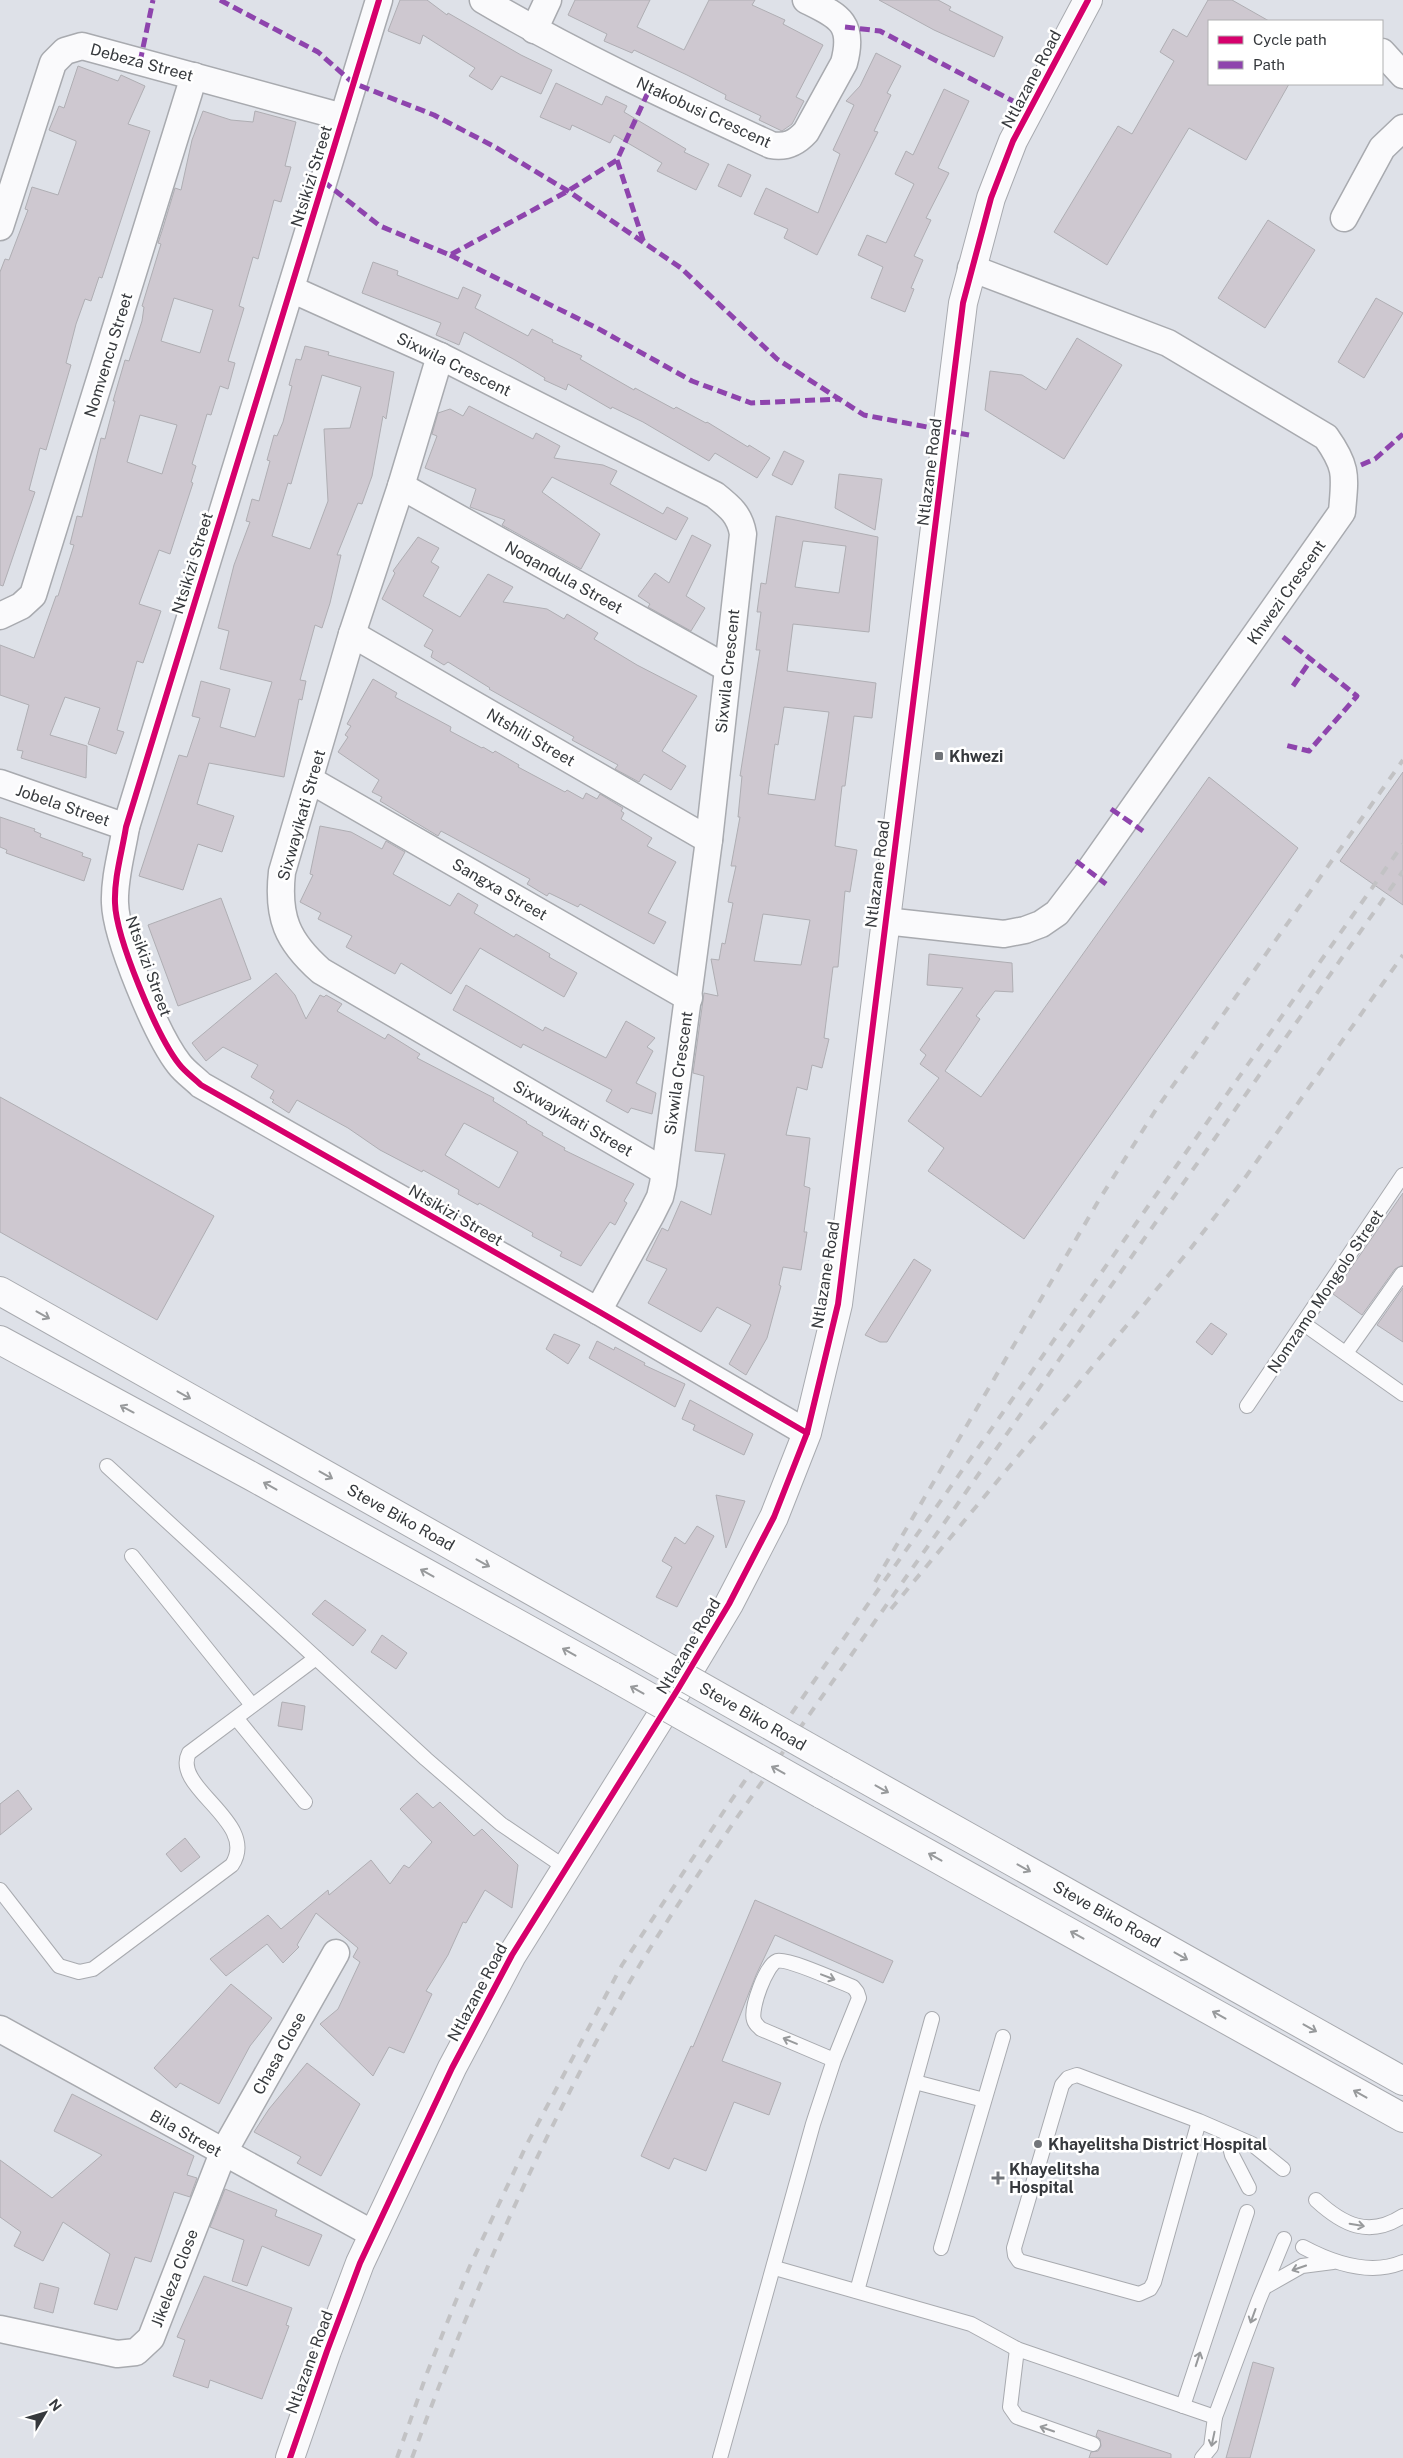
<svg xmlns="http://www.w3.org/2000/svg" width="1403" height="2458" viewBox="0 0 1403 2458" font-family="'Public Sans',sans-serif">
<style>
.building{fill:#cec8d0;stroke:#afaeb3;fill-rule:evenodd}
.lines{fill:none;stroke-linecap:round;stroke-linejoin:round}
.service-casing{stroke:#a8aaaf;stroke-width:16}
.minor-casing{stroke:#a8aaaf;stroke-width:29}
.tertiary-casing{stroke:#a8aaaf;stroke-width:30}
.service{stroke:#fafafc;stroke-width:14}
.minor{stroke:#fafafc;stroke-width:26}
.tertiary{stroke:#fafafc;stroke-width:28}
.rail{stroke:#c2c2c4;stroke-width:4;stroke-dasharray:9 9;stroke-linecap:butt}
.tertiary-bridge-casing{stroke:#a8aaaf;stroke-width:30;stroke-linecap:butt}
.tertiary-bridge{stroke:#fafafc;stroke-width:28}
.quiet{stroke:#8e44ad;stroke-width:5;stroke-dasharray:10 5;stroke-linecap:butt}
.cycleway-casing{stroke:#fff;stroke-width:9}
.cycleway{stroke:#d6006c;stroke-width:6}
.oneway{stroke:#989a9c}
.poi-dot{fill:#717479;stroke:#fff;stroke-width:2}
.labels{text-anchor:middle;stroke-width:5;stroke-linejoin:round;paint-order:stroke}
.street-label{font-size:16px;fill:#36393d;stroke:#fff}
.poi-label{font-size:16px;font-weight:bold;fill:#36393d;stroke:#fff;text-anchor:start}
</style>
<rect width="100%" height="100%" fill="#dee1e8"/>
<!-- building -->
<g class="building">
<polygon points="400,0 427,0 447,15 448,13 521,55 552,70 541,94 501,76 492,90 469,76 475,68 423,35 420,44 388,31"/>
<polygon points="575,0 650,0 637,27 684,50 709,0 755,0 752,5 785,20 783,24 823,45 796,97 804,101 792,124 782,131 759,120 761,116 725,99 726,95 687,75 634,50 632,53 604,41 607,34 568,15"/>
<polygon points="879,0 938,0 951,7 949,10 1003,37 994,57 934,30"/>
<polygon points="1208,0 1232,0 1269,21 1209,21 1209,84 1289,84 1246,160 1189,128 1107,265 1054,232 1118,126 1132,134 1174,61 1160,52 1173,29 1187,37"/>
<polygon points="876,53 901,66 887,93 891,95 874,131 878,132 817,255 784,238 788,229 754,214 766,188 818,213 840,154 833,150 854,105 846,101 860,86"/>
<polygon points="78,66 118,81 121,75 145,86 128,124 150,131 102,278 99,277 91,301 85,299 76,324 66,363 71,365 46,450 40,448 29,490 35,492 3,586 0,585 0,272 5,259 9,260 28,210 25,209 32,187 58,195 76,143 76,141 49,130 59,106 64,108"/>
<polygon points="556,83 602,105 606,96 627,106 624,112 686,149 684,152 709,164 696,190 657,171 662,163 614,135 610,143 572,125 570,130 540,117"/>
<polygon points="944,89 969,101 938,168 949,173 926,218 931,220 914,256 923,260 911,288 914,289 905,312 871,298 883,267 858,255 867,235 886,243 914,184 895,174 906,151 913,155"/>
<path d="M203 111 231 120 253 122 255 111 296 122 285 166 291 167 281 202 274 200 258 259 253 257 239 306 244 308 228 361 235 363 228 389 220 386 211 415 207 414 192 464 196 466 191 482 193 483 170 554 159 550 139 604 161 611 143 663 137 661 117 730 124 732 116 754 88 744 100 708 65 697 50 735 87 746 86 778 21 758 23 751 17 750 29 705 0 695V645L34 658 56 596H58L74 545 70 544 77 516 82 517 101 438 105 439 115 401H113L125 360 129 361 142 321 144 307 142 306 161 244 158 243 162 231 175 188 181 190 192 140ZM174 298 213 310 200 353 161 341ZM140 415 177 425 162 474 127 462Z"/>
<polygon points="728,164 751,175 741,197 718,186"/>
<polygon points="1268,220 1315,250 1265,328 1218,298"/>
<polygon points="373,262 398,271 397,275 458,299 463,287 481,295 475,308 528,336 532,329 553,340 552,342 582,356 580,359 634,390 635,388 674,409 676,407 706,423 707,422 748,447 749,445 770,458 757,478 715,453 709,461 643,422 612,407 611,409 568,384 566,390 544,380 545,378 515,360 464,332 459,345 436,335 441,323 362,293"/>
<polygon points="1376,298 1403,313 1364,378 1338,362"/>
<polygon points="1077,338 1122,365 1064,459 985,410 990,371 1022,375 1046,390"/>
<path d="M305 346 329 352 328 355 394 372 386 419 383 416 372 476 362 504 358 503 337 555H341L330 603 322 628 315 625 300 680 306 681 302 700 299 699 284 777 209 763 197 804 234 816 222 852 198 844 183 890 139 876 179 755 187 757 200 718 192 716 201 681 230 689 220 727 255 737 272 682 220 669 229 631 218 628 234 565 250 522 246 521 252 499 259 501 270 461 267 460 274 435 277 436 283 422 292 386 289 385 296 359 301 360ZM322 375 361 387 350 428 324 429 328 501 310 549 272 536 288 483 291 484Z"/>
<polygon points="469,406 533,439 536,433 560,446 554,458 603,465 617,471 610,484 663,514 667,507 688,518 676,540 552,477 542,492 600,534 581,569 502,525 505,520 470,507 476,489 425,468 437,436 432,434 438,413 450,409 463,416"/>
<polygon points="784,451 804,461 792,485 772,475"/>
<polygon points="839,474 882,479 875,530 835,508"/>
<path d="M776 516 878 537 869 632 793 624 787 671 876 683 872 718 854 716 845 786H842L835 846 857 850 850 892 845 891 838 967H833L824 1038 829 1039 822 1068 812 1065 807 1090 797 1087 786 1135 810 1138 804 1186 810 1188 804 1232H807L801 1270 783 1267 779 1285 781 1286 767 1338 746 1375 729 1364 751 1325 717 1307 701 1332 648 1303 667 1269 646 1260 662 1228 668 1231 681 1201 711 1215 725 1154 695 1151 704 1076 693 1073 704 993 718 996 711 959 719 960 722 943 725 944 733 903 728 902 736 866H731L740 817H738L742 776H740L760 650H756L761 612H757L761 583 766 584ZM803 541 846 546 839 593 795 587ZM784 707 829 712 815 800 768 794 775 744 778 745ZM763 914 810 920 801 965 754 961Z"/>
<polygon points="692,535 711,545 686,596 705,608 691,631 648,607 650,604 638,596 655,573 669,583"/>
<polygon points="418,537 439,548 431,562 439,567 423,596 460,617 488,574 513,587 503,602 547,609 564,619 567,614 598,633 594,639 637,665 697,696 662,751 686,766 671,790 644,774 639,782 615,769 618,765 572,740 574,737 489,689 490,688 448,662 444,665 431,657 433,651 424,646 433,630 382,599 395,573 393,571"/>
<polygon points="373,679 397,693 395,697 451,727 450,731 482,748 483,747 493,753 495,751 519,765 518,767 565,792 567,790 583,799 586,793 597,799 600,794 623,808 621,811 624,813 621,819 652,838 647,846 676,862 648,913 666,922 654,944 580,904 578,907 549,893 547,896 527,884 530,879 441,831 438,836 380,801 382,797 372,792 379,780 338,752 348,737 345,735 351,726 347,724"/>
<polygon points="1403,772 1403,905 1340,861"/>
<polygon points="1209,777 1298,848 1024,1239 928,1171 944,1148 908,1121 939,1078 920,1064 926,1055 920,1050 963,988 927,985 929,954 1012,963 1013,992 995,991 976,1016 980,1019 945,1071 981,1097"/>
<polygon points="0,817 35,829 34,831 41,834 40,837 83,853 82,856 91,859 84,881 6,853 7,850 0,847"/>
<polygon points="320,826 351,832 382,849 386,841 405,852 393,874 450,906 458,893 478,905 474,913 514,937 516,934 550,954 549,957 577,973 564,997 480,948 451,994 401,963 395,974 346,947 352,936 318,919 321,913 300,902 313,875 310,874"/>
<polygon points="221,898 251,979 178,1006 148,925"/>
<path d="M276 973 295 995 306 1019 320 995 324 997 326 995 342 1004 337 1011 385 1039 388 1034 420 1054 417 1058 494 1098 493 1101 527 1122 526 1123 543 1133 542 1135 565 1148 564 1150 634 1184 624 1201 627 1203 615 1225 610 1222 581 1266 560 1256 562 1252 532 1236 533 1233 479 1203 478 1205 458 1194 459 1190 423 1170 422 1172 380 1150 348 1128 297 1100 289 1113 272 1102 274 1100 270 1098 274 1091 251 1077 258 1065 223 1047 206 1061 192 1043ZM464 1123 518 1152 499 1188 445 1155Z"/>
<polygon points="466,985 543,1031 545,1027 606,1058 626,1021 655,1038 647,1047 653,1051 636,1083 656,1093 652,1114 631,1108 628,1113 606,1101 612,1090 523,1044 521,1048 453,1010"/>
<polygon points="0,1097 214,1216 157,1320 0,1232"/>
<polygon points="1403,1193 1403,1265 1395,1269 1362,1315 1333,1294"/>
<polygon points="914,1259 931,1270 887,1342 880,1342 865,1335"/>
<polygon points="1403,1288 1403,1342 1377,1325"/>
<polygon points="1211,1323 1227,1334 1212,1355 1196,1342"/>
<polygon points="554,1334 580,1345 568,1364 546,1349"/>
<polygon points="597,1341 614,1350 615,1347 645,1363 644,1365 685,1384 675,1407 589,1358"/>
<polygon points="690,1400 753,1434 744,1455 693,1430 695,1425 682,1419"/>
<polygon points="716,1495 745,1501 726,1548"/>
<polygon points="697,1526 714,1536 677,1607 656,1597 672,1567 662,1561 675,1537 685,1544"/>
<polygon points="325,1600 366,1630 353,1646 312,1614"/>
<polygon points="382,1635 407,1653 396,1669 371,1652"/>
<polygon points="282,1702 305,1706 302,1730 278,1726"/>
<polygon points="18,1790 32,1809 0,1835 0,1804"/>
<polygon points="417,1793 433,1808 440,1802 474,1836 482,1829 518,1865 512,1908 485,1890 466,1923 463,1922 448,1955 426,1991 432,1994 404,2053 389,2047 373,2076 320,2024 338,2009 360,1962 353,1957 358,1948 316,1913 297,1945 299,1947 283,1963 267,1944 226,1976 210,1959 268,1915 281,1929 328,1890 329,1895 371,1860 390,1884 404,1865 409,1868 432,1842 400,1809"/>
<polygon points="185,1838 200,1857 181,1872 166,1854"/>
<polygon points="755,1900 893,1961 883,1983 775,1935 756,1975 722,2061 781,2083 769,2115 734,2102 706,2171 674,2158 669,2169 641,2156 691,2046 693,2047"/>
<polygon points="231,1984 272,2018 250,2046 219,2104 180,2083 176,2088 154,2068"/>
<polygon points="307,2063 360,2104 321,2176 297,2163 301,2157 254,2132 269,2109"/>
<polygon points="72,2094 194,2156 187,2175 197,2178 190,2197 174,2192 151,2262 135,2257 117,2310 94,2304 110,2254 63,2222 43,2261 14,2246 21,2232 0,2217 0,2160 52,2198 102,2155 54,2131"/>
<polygon points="225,2189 277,2210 275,2216 322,2235 309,2266 262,2246 247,2286 232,2281 244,2240 210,2227"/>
<polygon points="204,2276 292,2308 286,2325 289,2326 262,2399 210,2380 208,2388 173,2376 185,2340 177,2337"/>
<polygon points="40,2283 59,2288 53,2313 34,2308"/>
<polygon points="1253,2362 1274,2368 1250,2458 1226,2458"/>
<polygon points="1098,2430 1171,2454 1171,2458 1089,2458 1091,2452 1098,2451 1101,2446 1100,2439 1096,2436"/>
</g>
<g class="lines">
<!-- service casing -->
<g class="service-casing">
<g id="service">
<polyline points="1304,1324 1403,1394"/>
<polyline points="1346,1353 1402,1274"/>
<polyline points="1247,1406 1403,1175"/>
<polyline points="107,1466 426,1759 501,1824 566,1868"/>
<polyline points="132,1556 252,1705"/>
<polyline points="237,1719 305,1802"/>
<path d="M0 1890 59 1966 79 1972 93 1969 232 1865C260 1822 171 1788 189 1753L316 1658"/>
<polyline points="915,2082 984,2100"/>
<polyline points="1199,2121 1154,2282 1150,2289 1139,2294 1019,2261 1015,2255 1014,2248 1062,2085 1068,2078 1077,2075 1199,2121 1252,2144 1283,2169"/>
<polyline points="1227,2135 1232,2155 1249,2188"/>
<path d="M1316 2200C1343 2225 1369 2238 1403 2216"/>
<path d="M1303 2247C1333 2263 1370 2276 1403 2262"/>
<polyline points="941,2248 1003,2037"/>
<polyline points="775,2268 971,2324 1017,2349 1215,2417"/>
<polyline points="1265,2287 1302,2266 1333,2262"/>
<polyline points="857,2291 932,2019"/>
<polyline points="1017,2349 1010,2407 1017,2417 1093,2444"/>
<polyline points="1183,2406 1247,2212"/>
<path d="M720 2458 813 2124 834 2060 859 1998 857 1992 853 1987C840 1982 788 1958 777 1961 766 1965 750 2009 754 2020 755 2024 758 2026 761 2029L834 2060"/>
<polyline points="1202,2458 1211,2447 1215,2417 1258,2302 1284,2239"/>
</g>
</g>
<!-- minor casing -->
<g class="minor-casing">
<g id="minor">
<path d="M379 0 126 827C122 852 114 878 115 903 116 938 157 1036 179 1064 185 1072 194 1078 201 1085L598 1311 807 1433"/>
<path d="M483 0C576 55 674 100 771 145 786 148 796 143 806 132L844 63C855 22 838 16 806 0"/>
<polyline points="534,30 548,0"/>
<polyline points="1382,52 1403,75"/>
<polyline points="1344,218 1382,148 1403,128"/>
<polyline points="0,227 53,63 65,51 82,46 343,117"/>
<path d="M291 289 440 356 715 495C730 507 740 515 743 534L709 840 663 1184 660 1197 651 1215 598 1311"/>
<path d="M440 356 401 486 352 634 282 872C277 917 287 941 321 971L664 1171"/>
<polyline points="401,486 727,668"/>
<polyline points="0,616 21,606 33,595 194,76"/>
<polyline points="352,634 709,840"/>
<polyline points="310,780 689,998"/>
<polyline points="0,783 126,827"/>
<path d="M885 921 1004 934 1025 930 1041 924 1057 913 1089 871 1342 512C1345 476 1348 468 1326 437L1168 343 971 268"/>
<polyline points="0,2029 373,2234"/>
<polyline points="0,2329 117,2354 136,2352 151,2338 223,2153 336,1953"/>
</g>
</g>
<!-- tertiary casing -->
<g class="tertiary-casing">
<g id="tertiary">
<polyline points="0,1291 633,1648"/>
<polyline points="0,1340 253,1477 612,1676"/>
<polyline points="840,1765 1403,2081"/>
<polyline points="821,1794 1403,2118"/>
<polyline points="290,2458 327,2351 360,2263 452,2068 512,1955 678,1689 729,1604 774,1517 807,1433 838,1304 963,303 991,198 1013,141 1088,0"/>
</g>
</g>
<!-- service -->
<use href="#service" class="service"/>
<!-- minor -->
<use href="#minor" class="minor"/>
<!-- tertiary -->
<use href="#tertiary" class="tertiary"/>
<!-- rail -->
<g class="rail">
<polyline points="875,1582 1099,1200 1155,1111 1403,760"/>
<polyline points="891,1609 1191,1248 1247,1175 1403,955"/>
<polyline points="397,2458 427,2373 469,2268 527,2144 622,1965 728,1805 828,1661 1403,844"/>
<path d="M412 2458C473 2292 543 2130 632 1978 665 1922 702 1869 738 1816L1403 871"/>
</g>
<!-- tertiary-bridge casing -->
<g class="tertiary-bridge-casing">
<g id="tertiary-bridge">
<polyline points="633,1648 840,1765"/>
<polyline points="612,1676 821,1794"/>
</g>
</g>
<!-- tertiary-bridge -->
<use href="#tertiary-bridge" class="tertiary-bridge"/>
<!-- quiet -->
<g class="quiet">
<polyline points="220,0 318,52 353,83 434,115 495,147 568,191 681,268 777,359 864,415 969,435"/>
<polyline points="845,27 880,31 1013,101"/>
<polyline points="140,62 153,0"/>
<polyline points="617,160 644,243"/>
<polyline points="323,181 380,226 450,255 568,191 617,160 650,88"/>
<polyline points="450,255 597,328 692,381 751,403 840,399"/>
<polyline points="1361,465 1375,459 1403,434"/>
<polyline points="1283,637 1357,696 1309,751 1285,745"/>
<polyline points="1293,686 1311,660"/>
<polyline points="1111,809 1143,831"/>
<polyline points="1076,861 1106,884"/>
</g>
<!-- cycleway casing -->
<g class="cycleway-casing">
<g id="cycleway">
<path d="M379 0 126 827C122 852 114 878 115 903 116 938 157 1036 179 1064 185 1072 194 1078 201 1085L598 1311 807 1433"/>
<polyline points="290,2458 327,2351 360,2263 452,2068 512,1955 678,1689 729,1604 774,1517 807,1433 838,1304 963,303 991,198 1013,141 1088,0"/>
</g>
</g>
<!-- cycleway -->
<use href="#cycleway" class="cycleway"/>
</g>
<!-- one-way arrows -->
<defs><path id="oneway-shaft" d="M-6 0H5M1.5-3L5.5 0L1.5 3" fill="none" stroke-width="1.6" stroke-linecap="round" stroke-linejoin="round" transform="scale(1.25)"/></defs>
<g class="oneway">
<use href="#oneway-shaft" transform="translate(43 1315) rotate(29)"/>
<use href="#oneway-shaft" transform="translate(184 1395) rotate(29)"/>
<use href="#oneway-shaft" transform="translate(127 1409) rotate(-152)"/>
<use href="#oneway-shaft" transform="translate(326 1475) rotate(29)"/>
<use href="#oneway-shaft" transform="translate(270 1486) rotate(-151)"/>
<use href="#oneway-shaft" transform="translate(483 1563) rotate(29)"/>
<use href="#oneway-shaft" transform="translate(427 1573) rotate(-151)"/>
<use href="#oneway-shaft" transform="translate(569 1652) rotate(-151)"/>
<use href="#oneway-shaft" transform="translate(637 1690) rotate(-151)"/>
<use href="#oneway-shaft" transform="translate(778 1770) rotate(-151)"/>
<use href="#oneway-shaft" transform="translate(882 1789) rotate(29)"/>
<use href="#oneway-shaft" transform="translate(935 1857) rotate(-151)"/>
<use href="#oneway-shaft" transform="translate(1024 1868) rotate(29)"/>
<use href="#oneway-shaft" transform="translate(1077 1935) rotate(-151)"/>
<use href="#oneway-shaft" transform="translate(1181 1956) rotate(29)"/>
<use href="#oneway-shaft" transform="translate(828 1977) rotate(21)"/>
<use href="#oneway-shaft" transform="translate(1219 2015) rotate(-151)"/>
<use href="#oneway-shaft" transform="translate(1310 2028) rotate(29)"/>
<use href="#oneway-shaft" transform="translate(790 2041) rotate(-157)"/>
<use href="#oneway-shaft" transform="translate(1360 2094) rotate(-151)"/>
<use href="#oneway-shaft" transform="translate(1357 2225) rotate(10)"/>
<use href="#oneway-shaft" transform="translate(1299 2268) rotate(161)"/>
<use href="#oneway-shaft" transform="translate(1253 2316) rotate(110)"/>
<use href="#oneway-shaft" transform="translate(1198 2359) rotate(-72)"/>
<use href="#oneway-shaft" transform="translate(1047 2429) rotate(-161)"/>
<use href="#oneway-shaft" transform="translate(1213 2439) rotate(102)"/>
</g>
<!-- markers -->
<g class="poi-dot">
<rect x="934" y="751" width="10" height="10" rx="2.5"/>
<circle cx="1038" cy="2144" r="5"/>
<path d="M995.5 2170.5h5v5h5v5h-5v5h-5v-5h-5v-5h5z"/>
</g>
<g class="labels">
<!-- street labels -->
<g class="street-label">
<text transform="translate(142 62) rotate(15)" y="6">Debeza Street</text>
<text transform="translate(1031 79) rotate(-62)" y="6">Ntlazane Road</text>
<text transform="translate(704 112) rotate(25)" y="6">Ntakobusi Crescent</text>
<text transform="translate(311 176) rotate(-73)" y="6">Ntsikizi Street</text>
<text transform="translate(108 355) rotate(-73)" y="6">Nomvencu Street</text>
<text transform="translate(454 364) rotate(26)" y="6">Sixwila Crescent</text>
<text transform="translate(929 472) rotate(-83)" y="6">Ntlazane Road</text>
<text transform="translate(192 563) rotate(-73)" y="6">Ntsikizi Street</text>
<text transform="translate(564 577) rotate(29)" y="6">Noqandula Street</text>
<text transform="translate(1286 592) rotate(-55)" y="6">Khwezi Crescent</text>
<text transform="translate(727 671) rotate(-84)" y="6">Sixwila Crescent</text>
<text transform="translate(531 737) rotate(30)" y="6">Ntshili Street</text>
<text transform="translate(63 805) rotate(19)" y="6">Jobela Street</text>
<text transform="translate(301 815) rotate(-74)" y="6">Sixwayikati Street</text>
<text transform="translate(877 874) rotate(-83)" y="6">Ntlazane Road</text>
<text transform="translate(500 889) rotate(30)" y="6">Sangxa Street</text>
<text transform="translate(149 966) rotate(70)" y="6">Ntsikizi Street</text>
<text transform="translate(678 1073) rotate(-82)" y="6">Sixwila Crescent</text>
<text transform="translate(573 1118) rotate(30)" y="6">Sixwayikati Street</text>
<text transform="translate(456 1215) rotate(30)" y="6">Ntsikizi Street</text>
<text transform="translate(825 1275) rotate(-81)" y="6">Ntlazane Road</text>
<text transform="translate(1325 1291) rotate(-56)" y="6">Nomzamo Mongolo Street</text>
<text transform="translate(401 1517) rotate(29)" y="6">Steve Biko Road</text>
<text transform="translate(688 1646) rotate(-59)" y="6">Ntlazane Road</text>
<text transform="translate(753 1716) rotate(30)" y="6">Steve Biko Road</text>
<text transform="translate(1107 1914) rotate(29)" y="6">Steve Biko Road</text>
<text transform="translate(477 1992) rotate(-62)" y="6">Ntlazane Road</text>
<text transform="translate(279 2053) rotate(-61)" y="6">Chasa Close</text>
<text transform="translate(186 2133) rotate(29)" y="6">Bila Street</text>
<text transform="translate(174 2278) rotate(-69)" y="6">Jikeleza Close</text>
<text transform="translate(309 2362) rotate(-70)" y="6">Ntlazane Road</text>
</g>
<!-- poi labels -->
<g class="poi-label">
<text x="949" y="762">Khwezi</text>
<text x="1048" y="2150">Khayelitsha District Hospital</text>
<text x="1009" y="2175">Khayelitsha<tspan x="1009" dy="18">Hospital</tspan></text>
</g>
</g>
<!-- legend -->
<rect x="1208" y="20" width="175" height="65" fill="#ffffff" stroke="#afb0b1"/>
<rect x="1218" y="36" width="25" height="8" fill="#d6006c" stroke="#afb0b1"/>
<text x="1253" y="45" font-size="15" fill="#36393d">Cycle path</text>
<rect x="1218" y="61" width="25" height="8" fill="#8e44ad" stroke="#afb0b1"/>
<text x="1253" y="70" font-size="15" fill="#36393d">Path</text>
<!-- north arrow -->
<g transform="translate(45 2413) rotate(52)" stroke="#ffffff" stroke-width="4" paint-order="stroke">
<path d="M0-4L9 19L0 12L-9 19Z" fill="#36393d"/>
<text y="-8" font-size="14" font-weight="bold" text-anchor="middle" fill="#36393d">N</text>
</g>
</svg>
